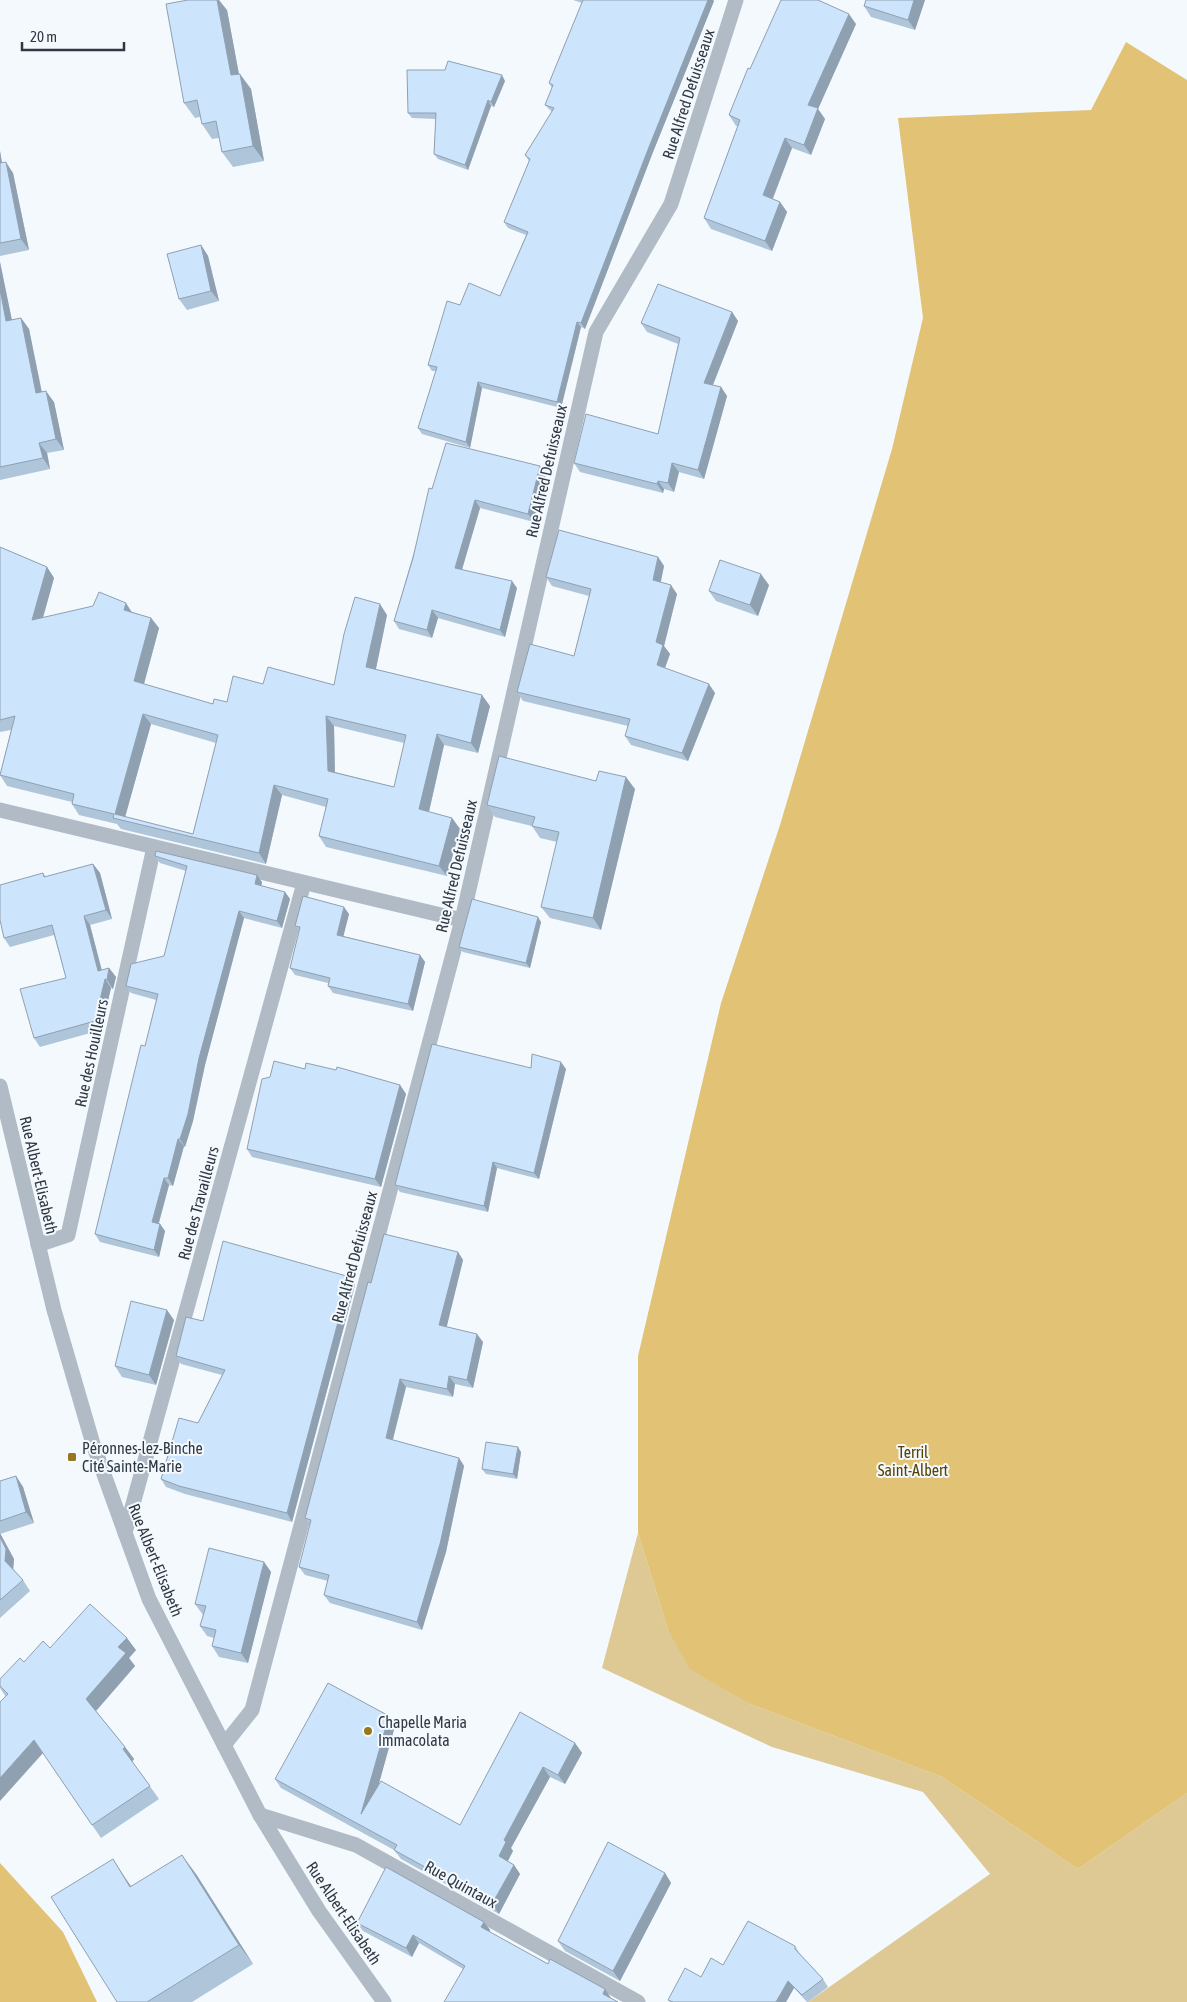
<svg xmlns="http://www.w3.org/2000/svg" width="1187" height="2002" viewBox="0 0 1187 2002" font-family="'Asap Condensed',sans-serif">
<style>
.green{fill:#dec894}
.forest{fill:#e2c275}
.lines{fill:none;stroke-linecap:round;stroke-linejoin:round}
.minor{stroke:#b0bbc6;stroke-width:15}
.wall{fill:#afc5da;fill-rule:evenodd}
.shaded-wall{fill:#8fa0b1}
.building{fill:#cce5fd;stroke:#8fa0b1;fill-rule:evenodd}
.poi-dot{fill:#977720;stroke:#f4f9fe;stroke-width:2}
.labels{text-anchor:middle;stroke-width:4;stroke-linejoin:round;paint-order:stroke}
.street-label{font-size:16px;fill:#303943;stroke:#f4f9fe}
.poi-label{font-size:16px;fill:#303943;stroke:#f4f9fe;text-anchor:start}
.park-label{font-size:16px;fill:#564100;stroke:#f4f9fe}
</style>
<rect width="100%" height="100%" fill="#f4f9fe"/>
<!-- green -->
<polygon class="green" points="638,1533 668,1630 750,1704 942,1777 1078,1869 1187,1793 1187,2002 808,2002 990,1874 923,1792 772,1747 602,1668"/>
<!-- forest -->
<g class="forest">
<polygon points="1126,42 1187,80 1187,1793 1078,1869 942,1777 750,1704 690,1669 668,1630 638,1533 638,1356 721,1003 780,825 892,449 923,318 898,118 1091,110"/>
<polygon points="0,1863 63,1932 97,2002 0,2002"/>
</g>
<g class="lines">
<!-- minor -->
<g class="minor">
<polyline points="0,810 462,920"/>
<polyline points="0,1086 54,1310 93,1444 149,1599 260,1815 319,1911 384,2002"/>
<polyline points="38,1245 68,1235 154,847"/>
<polyline points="125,1533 304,883"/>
<polyline points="224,1745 252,1710 462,920 596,332 671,204 736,0"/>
<polyline points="260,1815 356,1845 638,2002"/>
</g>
</g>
<!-- wall -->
<g class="wall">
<polygon points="573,0 713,0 714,1 653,152 585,329 581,327 561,408 482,388 470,448 422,434 418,428 436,371 432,371 428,365 460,305 500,296 526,235 508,228 504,222 529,161 525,155 552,112 545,105 552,88 549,83 582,3"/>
<polygon points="866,0 925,0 915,30 871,17 864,6"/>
<polygon points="227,10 239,74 251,89 264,161 233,167 222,152 219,138 212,139 202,124 200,117 195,118 184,103"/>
<polygon points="856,24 818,109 825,119 811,155 792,148 773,199 780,202 787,212 772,251 711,229 704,218 738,126 736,126 729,115 750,69"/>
<polygon points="505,81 494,107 491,106 468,170 438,159 434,154 436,119 412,118 408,113"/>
<polygon points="0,151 2,163 13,173 29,250 0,256"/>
<polygon points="201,245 208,256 219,301 187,310 179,299"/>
<polygon points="0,262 12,320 21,318 29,329 42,392 54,402 64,450 47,453 50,469 0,480"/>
<polygon points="732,312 738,321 713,385 721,387 727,396 704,479 679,472 674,492 664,489 663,493 580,472 574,463 658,434 678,344 647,332 641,323"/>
<polygon points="540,466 546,474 534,522 480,508 462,570 517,588 505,637 438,618 432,638 399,629 394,621 432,489"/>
<path d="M0 547 47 567 54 578 43 618 132 612 151 618 159 628 144 684 213 704 227 702 263 684 334 685 387 615 376 669 490 706 478 753 444 745 429 812 452 818 460 829 447 876 326 847 319 836 326 807 282 795 266 864 121 829 117 824 79 815 72 804V802L7 786 0 775 11 730 0 732ZM151 724 216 743 193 834 125 817ZM334 726 404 743 394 787 335 772Z"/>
<polygon points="658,557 664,566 661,582 677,594 664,646 670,654 665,668 715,693 688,761 631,745 625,736 628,726 523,701 517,692 574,656 589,596 552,586 546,577"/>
<polygon points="769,585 758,616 716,601 709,591"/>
<polygon points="596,781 635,789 601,930 550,918 541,907 557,842 540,838 532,826 495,817 487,805"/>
<polygon points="155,856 262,882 261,886 285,892 290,899 282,928 244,918 205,1065 193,1121 185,1147 184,1146 173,1186 169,1185 159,1223 160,1224 165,1231 159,1257 100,1242 95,1234 145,1046 156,1000 131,993 126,986 164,956 186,871 160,863"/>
<polygon points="93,864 100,873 112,919 90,925 102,970 109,968 116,977 113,989 111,988 101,1030 40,1047 34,1038 66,978 54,935 10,947 4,938 43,873 46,877"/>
<polygon points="349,914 343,936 420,955 425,962 413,1011 333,993 328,986 328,983 295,975 290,968 299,931 295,926"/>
<polygon points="541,922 530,968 463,952 459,947"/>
<polygon points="531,1068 566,1069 539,1179 497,1168 488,1212 400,1192 395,1185"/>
<polygon points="305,1069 400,1085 406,1094 381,1187 252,1157 247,1149"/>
<polygon points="458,1252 463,1260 446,1327 483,1342 473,1388 455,1384 453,1397 406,1387 393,1440 459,1458 464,1466 446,1552 422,1630 330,1603 324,1595 328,1581 305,1575 299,1567 310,1525 305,1518 371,1283"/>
<polygon points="355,1285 292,1522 185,1494 166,1487 161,1479 198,1423 222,1375 181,1364 176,1356 203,1321"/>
<polygon points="174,1320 156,1385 122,1377 115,1366"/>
<polygon points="521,1452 517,1479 486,1474 482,1469"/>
<polygon points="16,1476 23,1487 34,1523 0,1534 14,1559 13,1569 23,1580 30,1591 0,1618 0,1481"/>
<polygon points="264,1562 271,1572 248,1663 219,1657 212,1646 214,1638 207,1636 200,1626 203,1615 195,1604"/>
<polygon points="50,1648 136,1650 129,1658 135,1666 96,1711 125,1747 134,1759 132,1761 159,1799 101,1838 43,1753 0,1688 0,1679 24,1662"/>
<polygon points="389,1716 395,1726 378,1786 460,1825 575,1743 582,1753 565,1784 550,1777 511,1848 513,1851 508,1861 514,1865 520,1874 499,1914 401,1859 394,1850 281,1788 275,1779"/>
<polygon points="665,1873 671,1883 620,1981 565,1951 558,1941"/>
<polygon points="196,1874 253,1964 192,2002 117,2002 126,1879 131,1886"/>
<polygon points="484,1922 490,1930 489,1932 611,1998 463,1969 419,1943 412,1957 363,1931 357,1923"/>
<polygon points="795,1946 800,1954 823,1979 828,1987 808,2002 807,2002 794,1988 786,2002 670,2002 668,2000 723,1965"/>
</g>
<!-- shaded-wall -->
<g class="shaded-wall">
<polygon points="217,0 219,0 227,10 242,91 231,75"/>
<polygon points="708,0 713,0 714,1 653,152 585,329 581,323 649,147"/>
<polygon points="914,0 925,0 915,30 908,20"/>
<polygon points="849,14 856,24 818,109 825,119 811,155 804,145 808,105"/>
<polygon points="240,74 251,89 264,161 253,146"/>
<polygon points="502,75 505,81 494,107 491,102"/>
<polygon points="488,100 491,106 468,170 465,165"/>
<polygon points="785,138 792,148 770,205 763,195"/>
<polygon points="0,151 4,175 0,169"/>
<polygon points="6,162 13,173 29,250 21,239"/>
<polygon points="780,202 787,212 772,251 765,241"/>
<polygon points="201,245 208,256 219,301 211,291"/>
<polygon points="0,262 14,331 6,321 0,289"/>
<polygon points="732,312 738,321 710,392 704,383"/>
<polygon points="21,318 29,329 44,404 36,393"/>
<polygon points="577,322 581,327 561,408 557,402"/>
<polygon points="478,382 482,388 470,448 466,442"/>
<polygon points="721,387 727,396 704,479 698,470"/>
<polygon points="46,391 54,402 64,450 56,439"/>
<polygon points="39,443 47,453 50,469 43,458"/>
<polygon points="672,463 679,472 674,492 668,483"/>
<polygon points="540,466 546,474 534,522 528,514"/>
<polygon points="658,481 664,489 663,493 657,484"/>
<polygon points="475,500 480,508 460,576 455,568"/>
<polygon points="658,557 664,566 659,589 653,580"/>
<polygon points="47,567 54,578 39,631 32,620"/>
<polygon points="761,574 769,585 758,616 750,605"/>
<polygon points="512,581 517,588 505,637 500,630"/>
<polygon points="671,585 677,594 664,646 670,654 663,673 657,665 656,642"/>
<polygon points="126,603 133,614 124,610"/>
<polygon points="380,604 387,615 374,678 366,667"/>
<polygon points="432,610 438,618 432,638 427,630"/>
<polygon points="151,618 159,628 142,691 134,681"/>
<polygon points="709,684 715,693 688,761 682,753"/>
<polygon points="482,695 490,706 478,753 471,743"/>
<polygon points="143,714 151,724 124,821 115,814"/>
<polygon points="326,716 334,726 335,781 328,771"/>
<polygon points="437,734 444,745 427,820 419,809"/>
<polygon points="626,777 635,789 601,930 593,918"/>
<polygon points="274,785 282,795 266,864 259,853"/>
<polygon points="452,818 460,829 447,876 439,866"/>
<polygon points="93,864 100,873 112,919 106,910"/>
<polygon points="257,875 262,882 260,891 255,884"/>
<polygon points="285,892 290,899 282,928 277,921"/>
<polygon points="344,907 349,914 342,942 337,935"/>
<polygon points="239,911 244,918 205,1065 193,1121 185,1147 180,1139 199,1058"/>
<polygon points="84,916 90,925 104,980 98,971"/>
<polygon points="538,917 541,922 530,968 526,963"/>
<polygon points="420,955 425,962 413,1011 408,1004"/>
<polygon points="109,968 116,977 113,989 107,980"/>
<polygon points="105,979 111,988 101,1030 95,1021"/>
<polygon points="561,1062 566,1069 539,1179 534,1173"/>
<polygon points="400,1085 406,1094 381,1187 375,1179"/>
<polygon points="178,1139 184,1146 173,1186 168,1178"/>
<polygon points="493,1162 497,1168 488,1212 484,1206"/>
<polygon points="164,1178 169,1185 157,1229 152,1222"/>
<polygon points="160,1224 165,1231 159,1257 154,1250"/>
<polygon points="458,1252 463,1260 445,1334 439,1325"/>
<polygon points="350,1277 355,1285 292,1522 287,1513"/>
<polygon points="167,1310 174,1320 156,1385 149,1375"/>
<polygon points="477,1334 483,1342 473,1388 467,1380"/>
<polygon points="449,1376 455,1384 453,1397 447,1389"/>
<polygon points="400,1379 406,1387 391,1446 386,1438"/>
<polygon points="518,1447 521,1452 517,1479 513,1474"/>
<polygon points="459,1458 464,1466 446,1552 422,1630 417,1622"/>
<polygon points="16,1476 23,1487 34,1523 26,1512"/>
<polygon points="0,1533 14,1559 13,1572 5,1561 0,1537"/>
<polygon points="264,1562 271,1572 248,1663 241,1653"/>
<polygon points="127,1638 136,1650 129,1658 135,1666 95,1712 86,1699 118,1647"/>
<polygon points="389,1716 395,1726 368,1823 361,1814"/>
<polygon points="34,1740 43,1753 0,1801 0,1778"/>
<polygon points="575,1743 582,1753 565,1784 558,1775"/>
<polygon points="125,1747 134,1759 132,1762 123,1749"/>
<polygon points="543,1767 550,1777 511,1848 513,1851 505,1866 499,1856 504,1840"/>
<polygon points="182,1855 196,1874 253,1964 239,1945"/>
<polygon points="113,1859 126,1879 144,1906 130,1887"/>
<polygon points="514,1865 520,1874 499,1914 492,1904"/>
<polygon points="665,1873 671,1883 620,1981 613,1971"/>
<polygon points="484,1922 490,1930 487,1936 481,1927"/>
<polygon points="413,1935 419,1943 412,1957 406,1948"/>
<polygon points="788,1981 794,1988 786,2002 776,2002"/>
<polygon points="605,1989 611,1998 609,2002 603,1994"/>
</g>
<!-- building -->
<g class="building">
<polygon points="188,0 217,0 231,75 240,74 253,146 222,152 216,121 202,124 197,100 184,103 166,4"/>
<polygon points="583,0 708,0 649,147 581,323 577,322 557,402 478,382 466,442 418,428 437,367 428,365 447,301 460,305 469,283 500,296 528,232 504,222 530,159 525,155 554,108 545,105 553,85 549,83"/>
<polygon points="781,0 818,0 849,14 808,105 818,108 804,145 785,138 763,195 780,202 765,241 704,218 740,120 729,115 748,68 750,69"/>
<polygon points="866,0 914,0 908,20 864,6"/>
<polygon points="448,61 502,75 491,102 488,100 465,165 434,154 436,113 408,113 407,70 445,70"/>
<polygon points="6,162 21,239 0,243 0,163"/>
<polygon points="201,245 211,291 179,299 167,254"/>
<polygon points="658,284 732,312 704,383 721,387 698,470 672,463 668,483 658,481 657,484 574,463 586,414 658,434 680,338 641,323"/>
<polygon points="0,289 6,321 21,318 36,393 46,391 56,439 39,443 43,458 0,467"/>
<polygon points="446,443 540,466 528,514 475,500 455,568 512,581 500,630 432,610 427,630 394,621 413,558 429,488 432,489"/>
<polygon points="559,530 658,557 653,580 671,585 656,642 663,645 657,665 709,684 682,753 625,736 630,719 517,692 530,644 574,656 591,589 546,577"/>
<path d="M0 547 47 567 32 620 93 606 99 592 126 603 124 610 151 618 134 681 213 704 214 699 227 702 233 676 263 684 268 667 334 685 344 634 355 597 380 604 366 667 482 695 471 743 437 734 419 809 452 818 439 866 319 836 328 799 274 785 259 853 113 818 114 814 72 804 74 794 0 775 15 716 0 720ZM143 714 218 735 193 834 115 814ZM326 716 406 735 394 787 328 771Z"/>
<polygon points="720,560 761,574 750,605 709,591"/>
<polygon points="499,756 596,781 599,771 626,777 593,918 541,907 559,832 532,826 535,817 487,805"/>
<polygon points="156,851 257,875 255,884 285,892 277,921 239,911 199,1058 188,1114 180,1139 178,1139 168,1178 164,1178 152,1222 160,1224 154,1250 95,1234 141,1045 145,1046 158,994 126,986 131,964 164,956 187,866 155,856"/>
<polygon points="93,864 106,910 84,916 98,971 109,968 107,980 105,979 95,1021 34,1038 20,989 66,978 52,925 4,938 0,920 0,885 43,873 44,877"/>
<polygon points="303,896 344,907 337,935 420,955 408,1004 328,986 330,978 290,968 300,927 295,926"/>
<polygon points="472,899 538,917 526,963 459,947"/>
<polygon points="432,1044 531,1068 532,1054 561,1062 534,1173 493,1162 484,1206 395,1185"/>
<polygon points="274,1061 305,1069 306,1063 336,1070 337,1067 400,1085 375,1179 247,1149 262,1079 270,1077"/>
<polygon points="384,1234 458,1252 439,1325 477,1334 467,1380 449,1376 447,1389 400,1379 386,1438 459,1458 440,1544 417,1622 324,1595 329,1575 299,1567 311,1520 305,1518 368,1282 371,1283"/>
<polygon points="223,1241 350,1277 287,1513 179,1486 161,1479 179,1418 198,1423 225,1370 176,1356 186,1317 203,1321"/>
<polygon points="131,1301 167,1310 149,1375 115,1366"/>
<polygon points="486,1442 518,1447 513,1474 482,1469"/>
<polygon points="16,1476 26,1512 0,1521 0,1481"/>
<polygon points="0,1537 6,1549 5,1561 23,1580 0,1600"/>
<polygon points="209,1548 264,1562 241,1653 212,1646 216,1630 200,1626 206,1606 195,1604"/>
<polygon points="90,1604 127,1638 118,1647 126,1653 86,1699 125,1747 123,1749 150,1786 92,1825 34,1740 0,1778 0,1702 8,1694 0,1686 0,1679 20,1658 24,1662 43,1641 50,1648"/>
<polygon points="328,1683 389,1716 361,1814 381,1781 460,1825 520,1712 575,1743 558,1775 543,1767 504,1840 506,1842 499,1856 514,1865 492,1904 394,1850 397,1845 275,1779"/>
<polygon points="608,1842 665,1873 613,1971 558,1941"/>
<polygon points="182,1855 239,1945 147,2002 117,2002 51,1897 113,1859 130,1887"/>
<polygon points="386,1867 484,1922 481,1927 548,1964 550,1959 605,1989 603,1994 618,2002 444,2002 465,1966 413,1935 406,1948 357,1923"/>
<polygon points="748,1921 795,1946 795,1949 823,1979 802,1995 788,1981 776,2002 673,2002 668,2000 685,1968 701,1977 711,1958 723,1965"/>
</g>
<!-- markers -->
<g class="poi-dot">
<rect x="67" y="1452" width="10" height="10" rx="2.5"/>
<circle cx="368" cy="1731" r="5"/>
</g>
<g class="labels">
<!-- street labels -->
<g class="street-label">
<text transform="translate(688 94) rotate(-72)" y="6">Rue Alfred Defuisseaux</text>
<text transform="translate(546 471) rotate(-77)" y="6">Rue Alfred Defuisseaux</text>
<text transform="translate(456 866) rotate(-77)" y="6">Rue Alfred Defuisseaux</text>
<text transform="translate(91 1053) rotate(-78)" y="6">Rue des Houilleurs</text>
<text transform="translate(39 1175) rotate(77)" y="6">Rue Albert-Elisabeth</text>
<text transform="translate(198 1203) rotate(-75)" y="6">Rue des Travailleurs</text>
<text transform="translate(354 1257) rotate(-75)" y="6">Rue Alfred Defuisseaux</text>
<text transform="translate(156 1560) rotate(68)" y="6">Rue Albert-Elisabeth</text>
<text transform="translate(461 1884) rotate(29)" y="6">Rue Quintaux</text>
<text transform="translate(344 1913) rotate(56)" y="6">Rue Albert-Elisabeth</text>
</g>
<!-- poi labels -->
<g class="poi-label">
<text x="82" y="1454">Péronnes-lez-Binche<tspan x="82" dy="18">Cité Sainte-Marie</tspan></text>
<text x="378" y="1728">Chapelle Maria<tspan x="378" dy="18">Immacolata</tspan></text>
</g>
<!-- park labels -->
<g class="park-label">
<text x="913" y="1458">Terril<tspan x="913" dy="18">Saint-Albert</tspan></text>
</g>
</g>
<!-- scale -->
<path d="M22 42v8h102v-8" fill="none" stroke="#303943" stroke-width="2.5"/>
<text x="30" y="42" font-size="15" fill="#303943" stroke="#f4f9fe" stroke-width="4" paint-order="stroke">20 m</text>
</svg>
